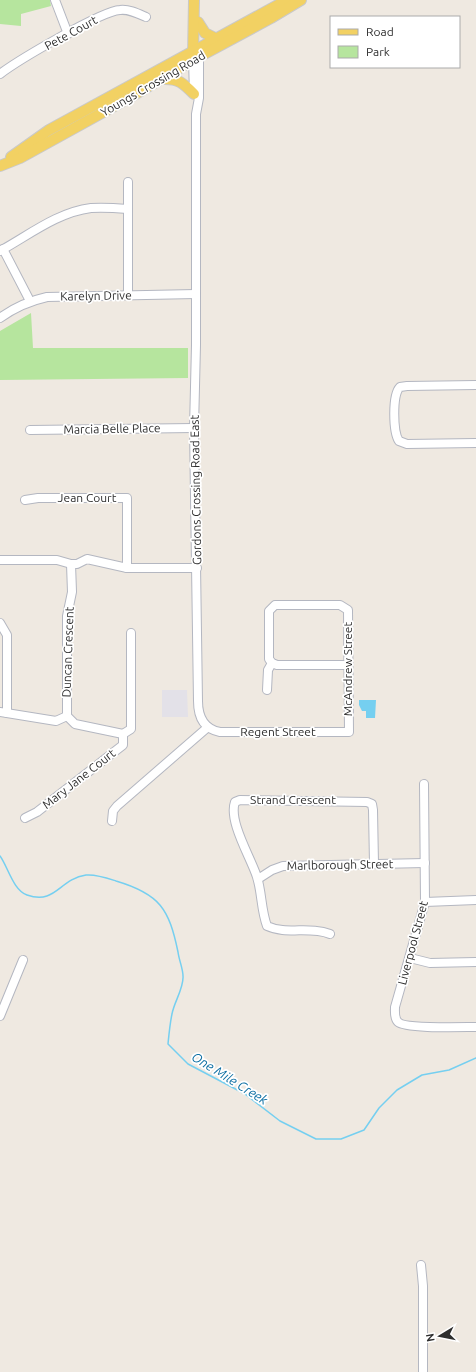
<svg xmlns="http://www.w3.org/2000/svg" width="476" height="1372" viewBox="0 0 476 1372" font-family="Ubuntu,sans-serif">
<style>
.industrial{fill:#e3e1e8}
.green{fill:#b6e59e}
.water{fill:#75cff0}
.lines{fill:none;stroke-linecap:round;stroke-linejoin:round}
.stream{stroke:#75cff0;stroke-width:1.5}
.minor-casing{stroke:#b4b7c1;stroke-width:10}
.major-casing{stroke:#c9c9c9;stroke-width:12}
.minor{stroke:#fff;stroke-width:8}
.major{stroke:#f2d163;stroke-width:10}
.labels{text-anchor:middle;stroke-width:3.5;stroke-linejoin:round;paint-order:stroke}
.street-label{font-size:12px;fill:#2e2e2e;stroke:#fff}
.water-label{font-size:13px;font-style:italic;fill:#0d6fa3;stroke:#fff}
</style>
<rect width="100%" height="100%" fill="#efe9e1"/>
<!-- industrial -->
<polygon class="industrial" points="162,690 187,690 188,717 162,717"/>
<!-- green -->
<g class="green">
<polygon points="0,0 50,0 51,6 21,14 21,26 0,24"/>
<polygon points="31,313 33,348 188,348 188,378 0,380 0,331"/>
</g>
<!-- water -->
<polygon class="water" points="359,700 376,700 375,718 366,718 366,711 362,711 359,705"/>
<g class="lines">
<!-- stream -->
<path class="stream" d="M0 856C8 867 13 890 27 895 56 905 59 879 86 875 96 874 107 878 116 881 160 894 169 909 178 952 179 960 183 969 183 976 184 988 174 1002 172 1014 170 1023 169 1034 168 1044L188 1064 245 1094 280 1121 316 1139H341L364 1130 379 1108 397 1090 422 1075 449 1070 476 1058"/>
<!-- minor casing -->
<g class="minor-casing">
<g id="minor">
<polyline points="55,0 68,34"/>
<path d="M199 57V98L196 114V345L194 428 198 701C198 717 204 729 220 732H349L348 610 340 605H275L269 611V659L272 663 277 665H348"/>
<polyline points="193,60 194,93"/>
<path d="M0 74C17 61 101 11 120 10 129 9 137 13 146 17"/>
<polyline points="128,182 128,295"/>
<polyline points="3,249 30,301"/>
<path d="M0 251C29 235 58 212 91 208 103 207 116 208 128 209"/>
<path d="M0 318C15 307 29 301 47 297L196 294"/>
<path d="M476 385 407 386 400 387C392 395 393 432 399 441L407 444 476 443"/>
<polyline points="30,430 194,428"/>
<polyline points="25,500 38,498 127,498 127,568"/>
<polyline points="0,560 57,560 71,564 77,564 87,559 127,568 197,568"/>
<polyline points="0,623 7,635 7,713"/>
<polyline points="267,690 268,670 272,663"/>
<polyline points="0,712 56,721 67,716 75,724 123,734"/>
<polyline points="67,716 67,616 72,592 71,564"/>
<polyline points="123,734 131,729 131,633"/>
<path d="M424 784 425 902 395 1007C395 1012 394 1018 398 1022 405 1029 463 1027 476 1027"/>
<polyline points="25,818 37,812 123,745 123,734"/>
<polyline points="112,821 113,811 117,806 208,727"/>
<polyline points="258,879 272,870 283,866 425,863"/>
<polyline points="425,902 476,900"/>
<path d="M330 934C310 926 286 935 267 926 261 910 262 893 257 877 251 858 228 821 235 802L240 800 367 802 372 804 373 810 374 864"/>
<polyline points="410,958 430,963 476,962"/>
<polyline points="0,1016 23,960"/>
<polyline points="421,1265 423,1286 423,1372"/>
</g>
</g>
<!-- major casing -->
<g class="major-casing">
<g id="major">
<polyline points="198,22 205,33 215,38"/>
<polyline points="193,56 194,0"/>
<path d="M162 79C178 78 183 83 194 94"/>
<polyline points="11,157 49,130 287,0"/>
<polyline points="0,166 20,158 127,99 193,60 271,18 301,0"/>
</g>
</g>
<!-- minor -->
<use href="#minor" class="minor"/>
<!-- major -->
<use href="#major" class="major"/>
</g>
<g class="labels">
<!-- street labels -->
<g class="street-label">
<text transform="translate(71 33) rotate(-29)" y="4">Pete Court</text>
<text transform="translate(153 84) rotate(-30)" y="4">Youngs Crossing Road</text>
<text transform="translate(96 296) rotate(-1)" y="4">Karelyn Drive</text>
<text transform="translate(112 429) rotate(-1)" y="4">Marcia Belle Place</text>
<text transform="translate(196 490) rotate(-91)" y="4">Gordons Crossing Road East</text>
<text x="87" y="502">Jean Court</text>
<text transform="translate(68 652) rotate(-88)" y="4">Duncan Crescent</text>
<text transform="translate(348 669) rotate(-90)" y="4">McAndrew Street</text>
<text x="278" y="736">Regent Street</text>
<text transform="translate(79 779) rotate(-38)" y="4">Mary Jane Court</text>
<text x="293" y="804">Strand Crescent</text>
<text transform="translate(340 865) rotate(-1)" y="4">Marlborough Street</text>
<text transform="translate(413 943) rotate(-75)" y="4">Liverpool Street</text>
</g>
<!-- water labels -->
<g class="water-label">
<text transform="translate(230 1078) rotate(32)" y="5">One Mile Creek</text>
</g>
</g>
<!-- legend -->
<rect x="330" y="16" width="130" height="52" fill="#ffffff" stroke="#ababab"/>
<rect x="338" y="29" width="20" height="6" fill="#f2d163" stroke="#ababab"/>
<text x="366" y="36" font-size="12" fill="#2e2e2e">Road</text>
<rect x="338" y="46" width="20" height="12" fill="#b6e59e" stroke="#ababab"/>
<text x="366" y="56" font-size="12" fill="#2e2e2e">Park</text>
<!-- north arrow -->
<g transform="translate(440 1336) rotate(260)" stroke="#ffffff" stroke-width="3" paint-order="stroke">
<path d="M0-3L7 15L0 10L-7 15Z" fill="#2e2e2e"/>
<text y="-6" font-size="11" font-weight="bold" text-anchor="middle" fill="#2e2e2e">N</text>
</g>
</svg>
